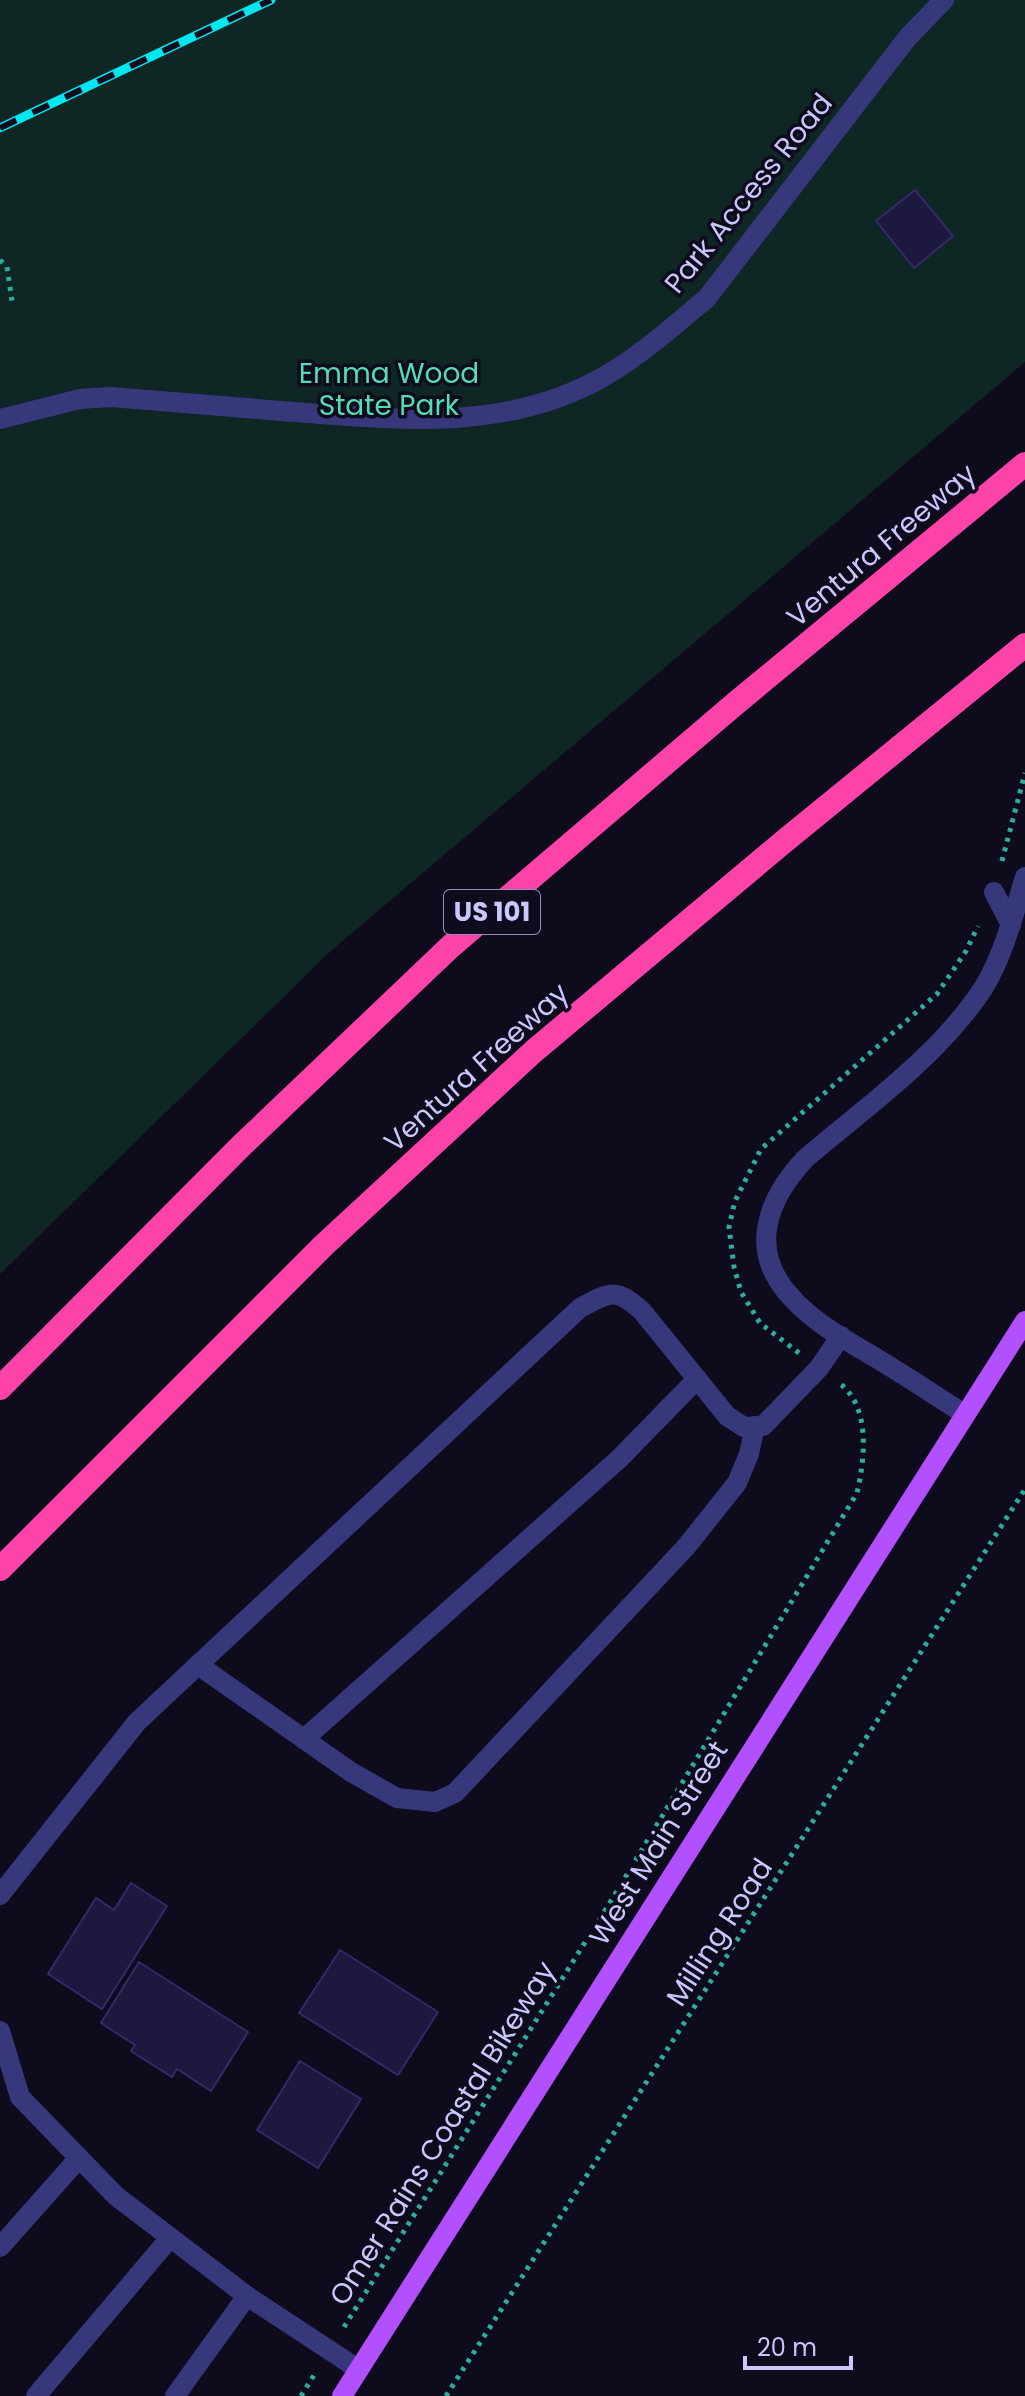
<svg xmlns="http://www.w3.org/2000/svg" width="1025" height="2396" viewBox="0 0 1025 2396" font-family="Poppins,sans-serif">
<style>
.green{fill:#0e2624}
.building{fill:#1d183d;stroke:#322a69;stroke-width:2}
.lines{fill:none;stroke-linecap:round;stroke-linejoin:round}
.path{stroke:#2dad9d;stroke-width:5;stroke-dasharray:4 6;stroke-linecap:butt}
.minor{stroke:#36387b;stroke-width:20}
.major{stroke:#b24ffe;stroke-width:20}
.highway{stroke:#fe43a8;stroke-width:24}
.rail-casing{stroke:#01e7f1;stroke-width:9}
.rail{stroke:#0d0b1c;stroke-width:6;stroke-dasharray:18;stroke-linecap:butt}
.labels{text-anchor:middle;stroke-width:7;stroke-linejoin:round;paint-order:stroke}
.shield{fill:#0d0b1c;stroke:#918fbb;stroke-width:2}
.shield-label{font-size:26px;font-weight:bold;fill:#cac7ff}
.street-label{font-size:28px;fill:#cac7ff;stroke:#0d0b1c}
.park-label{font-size:28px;fill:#54ddb3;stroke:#0d0b1c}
</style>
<rect width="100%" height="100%" fill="#0d0b1c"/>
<!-- green -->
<polygon class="green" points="0,0 1025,0 1025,362 332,950 0,1274"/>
<!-- building -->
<g class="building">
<polygon points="915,190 953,236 914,268 876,221"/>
<polygon points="131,1883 167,1906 102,2009 48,1974 96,1898 114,1910"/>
<polygon points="340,1950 438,2012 398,2075 299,2013"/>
<polygon points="139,1962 248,2032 211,2091 177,2069 172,2077 131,2051 135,2045 101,2023"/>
<polygon points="300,2061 361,2099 318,2168 257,2130"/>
</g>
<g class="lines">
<!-- path -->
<g class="path">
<polyline points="0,260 7,267 12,301"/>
<polyline points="1002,861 1025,773"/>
<polyline points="799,1353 760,1323 741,1292 734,1267 729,1227 735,1201 761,1149 937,994 966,951 978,926"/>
<path d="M344 2327 614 1896 857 1493C865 1459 871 1406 839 1383"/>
<polyline points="301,2396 316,2372"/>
<polyline points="446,2396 1025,1489"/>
</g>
<!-- minor -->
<g class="minor">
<path d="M0 419 80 399 111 397C172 402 233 407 294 412 400 420 508 432 605 376 641 355 675 325 707 298L908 37 944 0"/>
<polyline points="994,892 1011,925"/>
<path d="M964 1414C935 1395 906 1376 876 1358 848 1341 814 1323 792 1298 747 1251 767 1199 806 1158 867 1106 940 1055 984 987 1004 954 1014 913 1025 877"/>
<polyline points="198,1665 351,1772 397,1798 435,1802 455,1793 686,1547 737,1483 749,1454 755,1426"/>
<polyline points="304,1739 620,1458 697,1379"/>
<path d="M0 1895 137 1722 580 1308C610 1292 615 1287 642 1311L727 1416 744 1427 763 1426 819 1368 841 1336"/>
<polyline points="0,2031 20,2097 116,2196 247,2296 358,2369"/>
<polyline points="0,2247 79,2158"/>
<polyline points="36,2396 170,2238"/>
<polyline points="175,2396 247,2296"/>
</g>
<!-- major -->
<polyline class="major" points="342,2396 1025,1321"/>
<!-- highway -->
<g class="highway">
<polyline points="0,1388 241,1146 450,947 736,703 1025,464"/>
<polyline points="0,1569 324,1245 534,1051 787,839 1025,645"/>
</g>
<!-- rail casing -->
<g class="rail-casing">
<polyline id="rail" points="0,128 271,0"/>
</g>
<!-- rail -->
<use href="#rail" class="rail"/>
</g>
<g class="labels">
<!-- shield labels -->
<rect class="shield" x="444" y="890" width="96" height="44" rx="6"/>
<g class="shield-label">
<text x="492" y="921">US 101</text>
</g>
<!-- street labels -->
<g class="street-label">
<text transform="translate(748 193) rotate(-51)" y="10">Park Access Road</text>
<text transform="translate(881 545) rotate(-40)" y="10">Ventura Freeway</text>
<text transform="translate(476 1067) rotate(-42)" y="10">Ventura Freeway</text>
<text transform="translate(658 1843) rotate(-58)" y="10">West Main Street</text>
<text transform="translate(719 1932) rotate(-57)" y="10">Milling Road</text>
<text transform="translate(442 2133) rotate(-58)" y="10">Omer Rains Coastal Bikeway</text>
</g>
<!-- park labels -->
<g class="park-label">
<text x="389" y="383">Emma Wood<tspan x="389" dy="32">State Park</tspan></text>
</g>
</g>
<!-- scale -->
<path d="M745 2356v12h106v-12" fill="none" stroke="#cac7ff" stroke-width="4"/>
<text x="757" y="2356" font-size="24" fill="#cac7ff" stroke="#0d0b1c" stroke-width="6" paint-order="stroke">20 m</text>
</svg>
